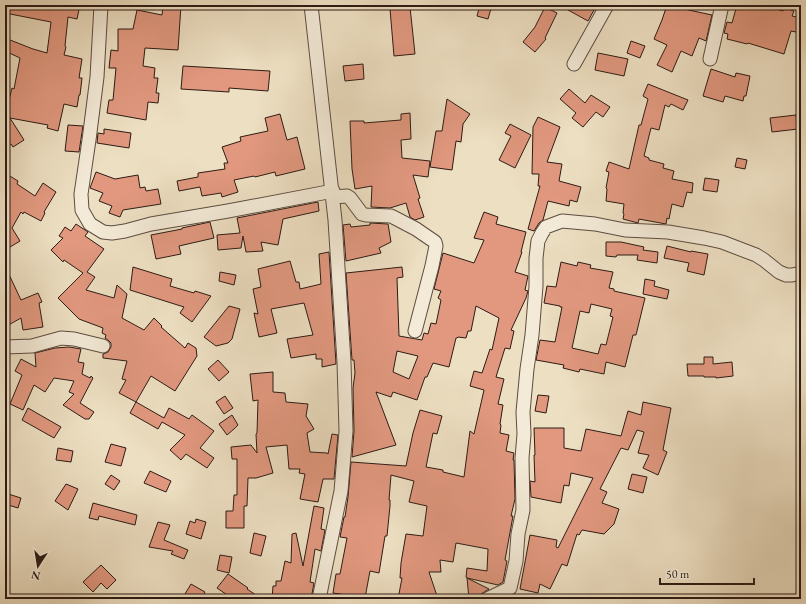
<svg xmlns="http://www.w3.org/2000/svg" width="806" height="604" viewBox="0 0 806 604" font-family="'EB Garamond',serif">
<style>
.building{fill:#e1987f;stroke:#2d1b14;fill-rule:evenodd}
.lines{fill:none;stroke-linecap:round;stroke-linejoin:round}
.minor-casing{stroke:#5d4c40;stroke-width:15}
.minor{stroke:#f3ead7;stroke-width:13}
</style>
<rect width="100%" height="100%" fill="#eddfc2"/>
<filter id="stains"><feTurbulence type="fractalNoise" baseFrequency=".005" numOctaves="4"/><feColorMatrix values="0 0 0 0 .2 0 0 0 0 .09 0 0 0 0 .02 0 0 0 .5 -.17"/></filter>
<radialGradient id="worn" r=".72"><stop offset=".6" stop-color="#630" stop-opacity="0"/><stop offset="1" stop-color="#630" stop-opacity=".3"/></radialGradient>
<!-- building -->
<g class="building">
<polygon points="5,5 80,5 77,19 68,17 65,46 66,47 64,55 82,59 79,78 82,78 80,95 79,95 77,107 64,104 58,131 47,128 48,125 10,118 24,140 13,147 11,144 5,147 5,111 6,112 12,88 14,89 20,58 5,51 5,38 33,49 47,53 51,22 5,13"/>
<polygon points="163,5 181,5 178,50 145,48 143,66 155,68 154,78 158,78 156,93 159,93 158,103 148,102 146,120 107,113 109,100 113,100 116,68 109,68 111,50 118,51 118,29 133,29 137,10 162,15"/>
<polygon points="480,5 492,5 488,19 477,16"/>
<polygon points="559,5 586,5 594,10 588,21"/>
<polygon points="667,5 685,5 684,9 712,15 706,41 699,38 692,56 681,51 672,72 657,65 667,45 654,39 662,20"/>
<polygon points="737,5 763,5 783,11 784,8 794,11 792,16 801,18 801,33 791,31 784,54 748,43 747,44 727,39 728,34 724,33 727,22 732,23"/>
<polygon points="410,7 415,54 394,56 390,9"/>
<polygon points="545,7 557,13 545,38 546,39 535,52 523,42 535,27"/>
<polygon points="631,41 645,46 640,58 627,53"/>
<polygon points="598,53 628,59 624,76 595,70"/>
<polygon points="363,64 364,79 345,81 343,66"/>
<polygon points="183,66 270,71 268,91 229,88 229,92 181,89"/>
<polygon points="711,69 735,77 736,73 750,76 746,96 744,96 743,101 725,96 723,102 703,96"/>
<polygon points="648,84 688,100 683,110 671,104 669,107 665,105 659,130 651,128 644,156 649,158 649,160 664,164 663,168 674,171 672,179 693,183 692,193 687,192 683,207 672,204 669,219 667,218 666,224 639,219 638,223 623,219 624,214 623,213 624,204 606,201 607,189 606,188 609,172 606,171 609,162 629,169 639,125 641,125 648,99 643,96"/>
<polygon points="569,89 585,103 591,95 610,107 603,117 596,112 583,127 572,118 576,113 560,99"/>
<polygon points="447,99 470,114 463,124 461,142 456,141 452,170 430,167 436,131 442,131"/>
<polygon points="410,113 411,139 401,140 402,158 430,161 428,177 413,175 420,198 418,199 424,217 415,220 410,217 406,203 390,208 371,207 372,186 355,189 352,169 350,121 364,121 364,123 401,120 401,114"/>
<polygon points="280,114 287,140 297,137 305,169 276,176 275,172 255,177 254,176 234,180 238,192 222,197 221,193 202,196 200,187 179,191 177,181 198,177 198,173 225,169 224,163 228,163 222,147 241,141 240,137 268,131 265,118"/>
<polygon points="796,115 798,129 772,132 770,118"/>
<polygon points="538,117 560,127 547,162 562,164 559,181 581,187 577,202 570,200 569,206 548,201 543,220 539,223 534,231 528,229 540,186 538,186 539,174 532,174 533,127"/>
<polygon points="510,124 531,135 515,168 499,160 511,136 505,133"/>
<polygon points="68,125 83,126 79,152 65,151"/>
<polygon points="104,129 131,133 129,148 97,143 98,133 104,134"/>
<polygon points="737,158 747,160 745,169 735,167"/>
<polygon points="96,172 115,179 138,175 140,188 145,187 146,191 158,189 161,204 123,210 120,217 109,213 112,206 99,201 103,193 90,188"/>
<polygon points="5,173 18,181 17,184 35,196 43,183 56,192 44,212 45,213 41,221 24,212 23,214 21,212 12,228 20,241 5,250"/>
<polygon points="705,178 719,180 717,192 703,190"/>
<polygon points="318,202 319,211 283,219 278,245 261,242 263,251 246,252 243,236 241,248 218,250 217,235 240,233 237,218"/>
<path d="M484 212 498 217 496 224 526 232 521 252H522L515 272 528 276 525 290 528 291 526 298 511 330 514 331 510 349 505 348 496 377 504 379 498 404 503 405 500 424 501 425 500 433 509 435 506 451 514 453 513 460H514L515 499 511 516H513L505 560 507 561 503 582 498 585 467 578 489 589 481 594 479 598 469 599 467 578 466 577 467 568 487 571 488 549 456 543 453 562 440 560 441 572H429L438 599H398L402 578H400L401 563 406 534 423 536 427 506 409 502 414 481 391 475 389 500H390V506L387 536H385L379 573 370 571 365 598 333 593 336 574H340L347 538 340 537 344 517H345L348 497 351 462 406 466 413 433 420 410 442 416 437 434 433 433 426 467 443 470V472L464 477 470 431 474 434 484 390 470 386 474 371 482 373 490 349 492 350 499 318 476 306 471 331H468L466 338 458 337 457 338H456L449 367 433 363 427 377H425L417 400 393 392 391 397 376 392 396 445 352 457 354 431 353 388 355 373 354 360H352L346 273 402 267 403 277 397 278 399 336 422 340 424 333 428 334 431 323 436 324 441 300 438 298 441 291 434 289 443 253 474 263 484 240 474 238ZM397 351 418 356 409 379 393 372Z"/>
<polygon points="210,222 214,238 179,246 181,254 156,259 151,235 182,229 182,228"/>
<polygon points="370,223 388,224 391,242 379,248 381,253 346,261 343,225 350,224 351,227 370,225"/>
<polygon points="76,224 88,232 85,236 104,249 87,272 95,277 86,290 114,298 117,285 127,294 122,318 144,330 154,318 162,326 161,327 185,348 188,343 196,348 197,356 175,391 151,376 136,402 119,393 126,380 122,379 127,361 103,358 103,354 108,352 111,347 111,343 109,341 105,338 106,335 102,333 103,328 79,319 58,298 83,273 64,260 63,262 51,250 63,238 59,236 65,227 71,231"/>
<polygon points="606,242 621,242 644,247 643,250 658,252 657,263 637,260 638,255 617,255 616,257 606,256"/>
<polygon points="667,246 691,252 691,251 708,254 704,275 687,271 689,263 664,258"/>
<polygon points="329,252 336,364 322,367 322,359 316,359 316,354 291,358 287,339 313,335 304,303 271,309 277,333 259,337 254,313 258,314 253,289 261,287 258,269 290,261 296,282 299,282 300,289 321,284 319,254"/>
<path d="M561 262 577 266 578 262 591 265 590 268 613 272 609 288 614 289V291L645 298 636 335H633L625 367 606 362 604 374 580 369 579 372 563 368 564 365 536 360 540 340 555 342 562 307H560V306L544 303 547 286 556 287ZM591 304 612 309 610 316 613 317 606 345 601 344 598 354 572 348 580 311 589 313Z"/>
<polygon points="5,266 21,300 38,293 42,302 39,303 43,327 23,330 21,318 5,327"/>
<polygon points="133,267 172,279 170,286 194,293 195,291 211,296 192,322 180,313 184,307 130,290"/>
<polygon points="220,272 236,275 234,285 219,281"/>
<polygon points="645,279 655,281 654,286 669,290 667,299 643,294"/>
<polygon points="229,306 240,309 232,339 228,343 216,346 204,337"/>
<polygon points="69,347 81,349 78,362 84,363 82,374 90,378 91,376 93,378 80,403 94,412 89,419 85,419 63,405 74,394 69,392 74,381 54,378 45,392 34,385 23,410 10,404 22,375 15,371 21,359 36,367 35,353 55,348"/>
<polygon points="704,357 713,357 713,364 732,362 733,376 716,378 716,377 704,377 704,376 688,376 687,364 704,364"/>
<polygon points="218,360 229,372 219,381 208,369"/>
<polygon points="273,372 273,392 285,393 286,402 308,404 306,416 314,429 307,433 310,452 327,453 328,454 332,434 338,435 334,479 323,479 318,502 300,499 305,474 299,473 300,469 289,469 287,445 266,447 273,473 256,478 248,478 247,506 244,506 244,528 226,528 226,511 233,511 234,495 237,495 237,459 232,459 231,447 251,445 257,453 256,434 257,433 258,400 253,401 250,374"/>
<polygon points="538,395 549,396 546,413 535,411"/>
<polygon points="225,396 233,408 224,414 216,402"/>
<polygon points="136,402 164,418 169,408 189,419 192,415 214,431 200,448 214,458 207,468 186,454 181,460 170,450 185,435 162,422 158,429 130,413"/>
<polygon points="643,402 671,408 663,450 667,452 658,475 643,468 649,455 638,453 644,432 637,430 628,450 621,448 600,489 607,492 602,503 619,509 614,524 604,534 582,530 579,535 577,534 567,566 562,564 550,589 540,584 538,593 520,589 530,535 557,540 556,547 558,548 593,478 571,473 569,486 564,485 561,503 531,497 530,481 535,482 534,455 535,455 534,428 564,428 564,448 581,451 586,429 621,436 628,411 641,415"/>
<polygon points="28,408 61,427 54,438 22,420"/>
<polygon points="232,415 238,425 234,429 227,435 219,424"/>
<polygon points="111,444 126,448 121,466 105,462"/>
<polygon points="58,448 73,451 71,462 56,460"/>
<polygon points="150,471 171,481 166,492 144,483"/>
<polygon points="632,474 647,477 643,493 628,489"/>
<polygon points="111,475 120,481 114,490 105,484"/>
<polygon points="66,484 78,489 68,510 55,501"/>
<polygon points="5,493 21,498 18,508 5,504"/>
<polygon points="93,503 137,515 135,525 99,516 98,520 89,518"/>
<polygon points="314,506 324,508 321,529 325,530 321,551 315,549 310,582 314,583 311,599 272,599 273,586 276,586 276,581 281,581 285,561 291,563 292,534 296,533 303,566"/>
<polygon points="196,519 206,522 201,539 186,534 190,521 195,523"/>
<polygon points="158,522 170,525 164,540 188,550 184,559 171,554 173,551 149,547"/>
<polygon points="254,533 266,536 261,556 250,553"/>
<polygon points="220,555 232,557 229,573 217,570"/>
<polygon points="101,565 116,580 107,589 101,583 93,592 83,582"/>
<polygon points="228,574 248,588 247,589 262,599 233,599 217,588"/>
<polygon points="191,584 205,592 201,599 182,599"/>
</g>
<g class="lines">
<!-- minor casing -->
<g class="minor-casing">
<g id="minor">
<polyline points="101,5 97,77 89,140 81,194 82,210 90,224 103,232 112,233 125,231 151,224 228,211 333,191"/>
<polyline points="311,5 335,220 344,362 346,431 341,491 319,599"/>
<polyline points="710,59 722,5"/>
<polyline points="574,64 607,5"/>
<polyline points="333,197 347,196 350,198 362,214 366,215 391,216 395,218 416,229 435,242 436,246 432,266 415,331"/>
<polyline points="5,347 32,346 61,338 74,339 103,346"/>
<polyline points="487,599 510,588 516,561 518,534 523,510 522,458 524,434 523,412 527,369 532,335 536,286 536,258 538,241 542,233 546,227 562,221 595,224 625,230 668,232 704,238 722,242 756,255 764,260 779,272 786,275 792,275 801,273"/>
</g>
</g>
<!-- minor -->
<use href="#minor" class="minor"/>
</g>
<!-- margin -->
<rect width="806" height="604" fill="none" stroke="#eddfc2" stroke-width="20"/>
<rect x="6" y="6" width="794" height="592" fill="none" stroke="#2d1b14" stroke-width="2"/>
<rect x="10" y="10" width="786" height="584" fill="none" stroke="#2d1b14"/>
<!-- north arrow -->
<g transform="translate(38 566) rotate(192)" stroke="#f3ead7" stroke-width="3" paint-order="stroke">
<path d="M0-3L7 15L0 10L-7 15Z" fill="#2d1b14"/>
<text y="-6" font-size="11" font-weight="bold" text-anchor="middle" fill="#2d1b14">N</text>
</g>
<!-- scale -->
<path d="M660 578v6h94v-6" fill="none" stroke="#2d1b14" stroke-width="2"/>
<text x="666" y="578" font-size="12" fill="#2d1b14" stroke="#f3ead7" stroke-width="3" paint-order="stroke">50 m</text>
<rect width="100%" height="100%" filter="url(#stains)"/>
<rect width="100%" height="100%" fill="url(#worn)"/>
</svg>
